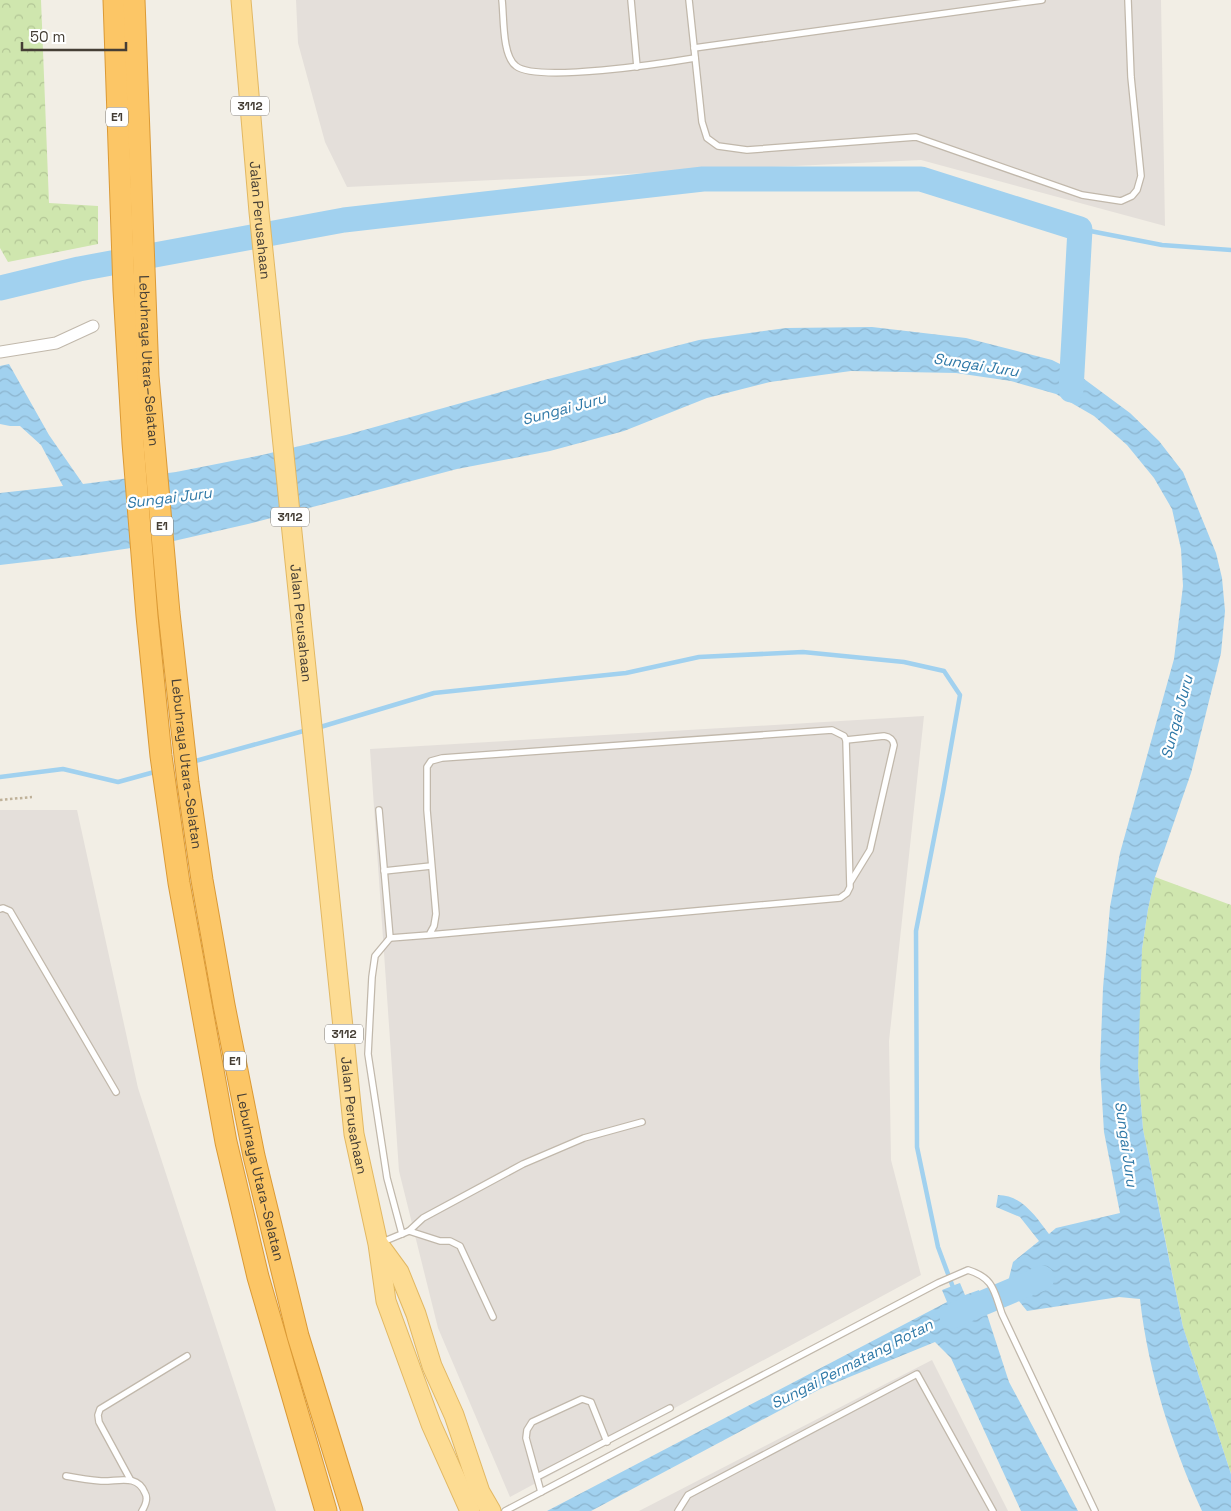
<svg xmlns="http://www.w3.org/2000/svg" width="1231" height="1511" viewBox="0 0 1231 1511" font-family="'Space Grotesk',sans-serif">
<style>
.industrial{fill:#e4dfda}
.forest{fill:url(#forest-crowns)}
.water{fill:url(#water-waves)}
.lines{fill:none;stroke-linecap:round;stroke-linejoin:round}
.stream{stroke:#a1d1ef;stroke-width:4.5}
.river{stroke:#a1d1ef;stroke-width:25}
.service-casing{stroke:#c1b8ab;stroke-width:8}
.minor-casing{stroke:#c1b8ab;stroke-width:13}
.primary-casing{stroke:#e2b863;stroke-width:21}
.motorway-casing{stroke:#db9a36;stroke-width:23}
.path{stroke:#bfb199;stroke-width:2.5;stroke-dasharray:2.5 2.5;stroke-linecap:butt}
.service{stroke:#fff;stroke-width:5.5}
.minor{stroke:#fff;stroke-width:11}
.primary{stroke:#fddc93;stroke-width:19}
.motorway{stroke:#fcc666;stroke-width:21}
.labels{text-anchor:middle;stroke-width:4.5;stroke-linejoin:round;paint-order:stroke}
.shield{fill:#fff;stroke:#7d7872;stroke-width:1}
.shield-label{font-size:12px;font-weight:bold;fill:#453e35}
.street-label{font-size:14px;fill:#453e35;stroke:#fff}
.water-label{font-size:15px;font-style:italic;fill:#2e78a7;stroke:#fff}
</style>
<defs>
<pattern id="forest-crowns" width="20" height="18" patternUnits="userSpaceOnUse" patternTransform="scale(1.25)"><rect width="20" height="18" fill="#cfe6ae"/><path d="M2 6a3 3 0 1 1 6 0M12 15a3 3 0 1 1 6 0" fill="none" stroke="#b3c696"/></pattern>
<pattern id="water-waves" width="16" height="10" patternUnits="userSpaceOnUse" patternTransform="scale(1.25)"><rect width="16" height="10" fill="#a1d1ef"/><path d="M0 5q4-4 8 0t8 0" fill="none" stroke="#8cb4ce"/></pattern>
</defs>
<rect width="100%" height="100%" fill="#f2eee5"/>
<!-- industrial -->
<g class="industrial">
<polygon points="296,0 1161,0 1165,226 921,160 347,187 325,142 298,43"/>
<polygon points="924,716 889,1041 891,1160 921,1275 510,1497 438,1328 399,1171 370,749"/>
<polygon points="0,810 77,810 138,1088 276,1511 0,1511"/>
<polygon points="932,1360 1008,1511 639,1511"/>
</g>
<!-- forest -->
<g class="forest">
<polygon points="0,0 41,0 49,203 98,206 98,244 8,262 0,248"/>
<polygon points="1155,877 1231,905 1231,1474 1183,1327 1143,1129 1138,1067 1139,994 1142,949 1148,909"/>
</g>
<!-- water -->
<g class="water">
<path d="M872 327 966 338 1052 360 1072 370 1130 413 1159 441 1183 472 1216 553 1222 578 1225 611 1221 653 1191 773 1155 877 1148 909 1142 949 1138 1067 1143 1129 1166 1244 1183 1327 1231 1474V1511H1202C1172 1445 1148 1372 1140 1299L1119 1297 1027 1311 1007 1286 1013 1262 1039 1241 1020 1217 996 1207 998 1195C1022 1195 1036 1217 1049 1234L1056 1228 1120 1213 1104 1132 1100 1066 1103 988 1110 907 1120 853 1174 659 1183 586 1181 549 1172 509 1154 478 1127 445 1094 416 1056 394 1011 381 956 373 851 371 770 382 707 398 624 431 550 451 457 469 248 524 165 543 77 556 0 565V493L63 486 41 445 20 426H10L0 424V366L9 364 49 435 83 484 176 472 262 455 346 435 548 379 699 340 786 328Z"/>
<polygon points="960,1283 965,1295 979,1290 1009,1382 1078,1511 1021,1511 951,1358 935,1342 820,1389 591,1511 547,1511 947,1302 942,1290"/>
</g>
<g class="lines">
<!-- stream -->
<g class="stream">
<polyline points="1080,229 1162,245 1231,250"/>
<polyline points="317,728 434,693 626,673 699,657 803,652 904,662 944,671 960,695 943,792 916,931 917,1147 938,1247 954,1290"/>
<polyline points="192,762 307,730"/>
<polyline points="0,777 63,769 118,782 158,771"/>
</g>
<!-- river -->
<g class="river">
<polyline points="0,288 79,269 344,220 703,179 921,179 1080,229 1071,390"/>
<polyline points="952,1316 1042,1278"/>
</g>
<!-- service casing -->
<g class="service-casing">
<g id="service">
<path d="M502 0C504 17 502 56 516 66 537 83 665 63 695 58"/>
<polyline points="631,0 637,67"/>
<polyline points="689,0 702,122 707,138 718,146 747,150 916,137 1082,195 1121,201 1132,196 1137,190 1141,176 1131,77 1128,0"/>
<polyline points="694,48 1042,0"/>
<path d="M846 740 884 736C890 737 893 739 894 745L870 850 851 881"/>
<polyline points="379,810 390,938"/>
<polyline points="384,871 431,866"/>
<polyline points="0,909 3,908 10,911 116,1092"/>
<polyline points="409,1231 440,1241 450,1241 460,1246 493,1317"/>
<polyline points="402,1234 387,1178 368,1054 372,977 375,956 390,938 429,935 434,926 436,914 427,810 427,767 431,761 442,758 832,730 844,736 846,740 850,887 847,893 840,898 429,935"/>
<polyline points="380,1243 409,1231 423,1218 523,1164 584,1138 642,1122"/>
<path d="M66 1476C77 1478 89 1480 101 1481 117 1482 137 1473 145 1493 148 1498 145 1506 142 1511"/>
<polyline points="537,1477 670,1408"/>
<polyline points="130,1479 99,1422 98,1415 100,1409 187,1356"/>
<polyline points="541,1492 526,1438 527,1430 532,1422 582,1399 591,1402 607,1442"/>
<path d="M505 1511 938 1283 968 1270C994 1278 994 1291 1002 1314L1095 1511"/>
<polyline points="678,1511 688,1495 917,1374 993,1511"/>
</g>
</g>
<!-- minor casing -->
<g class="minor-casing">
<polyline id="minor" points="0,352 56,343 93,326"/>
</g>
<!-- primary casing -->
<g class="primary-casing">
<g id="primary">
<path id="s1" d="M241 0 259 212 354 1134 378 1244 386 1301 431 1424 470 1511"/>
<polyline points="380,1246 399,1272 416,1314 432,1366 454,1415 480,1492 491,1511"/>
</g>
</g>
<!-- motorway casing -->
<g class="motorway-casing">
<g id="motorway">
<polyline points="114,0 124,290 133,443 147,616 161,756 179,883 226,1142 258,1277 326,1511"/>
<path id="s2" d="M134 0 148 376 169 613 188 783 202 880 224 1005 254 1156 298 1336 352 1511"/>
</g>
</g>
<!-- path -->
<polyline class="path" points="0,800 32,797"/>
<!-- service -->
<use href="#service" class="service"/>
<!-- minor -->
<use href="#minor" class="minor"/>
<!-- primary -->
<use href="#primary" class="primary"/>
<!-- motorway -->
<use href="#motorway" class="motorway"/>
</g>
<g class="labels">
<!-- shield labels -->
<g class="shield">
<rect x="231" y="96.5" width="38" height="19" rx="4"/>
<rect x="106" y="107.5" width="22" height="19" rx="4"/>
<rect x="271" y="507.5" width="38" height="19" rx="4"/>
<rect x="151" y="516.5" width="22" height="19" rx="4"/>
<rect x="325" y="1024.5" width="38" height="19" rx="4"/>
<rect x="224" y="1051.5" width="22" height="19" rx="4"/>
</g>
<g class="shield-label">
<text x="250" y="110">3112</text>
<text x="117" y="121">E1</text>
<text x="290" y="521">3112</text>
<text x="162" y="530">E1</text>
<text x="344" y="1038">3112</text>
<text x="235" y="1065">E1</text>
</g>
<!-- street labels -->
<g class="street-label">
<text dy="5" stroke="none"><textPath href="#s1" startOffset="221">Jalan Perusahaan</textPath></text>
<text dy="5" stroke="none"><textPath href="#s2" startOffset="361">Lebuhraya Utara–Selatan</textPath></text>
<text dy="5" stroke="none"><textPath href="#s1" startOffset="626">Jalan Perusahaan</textPath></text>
<text dy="5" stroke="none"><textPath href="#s2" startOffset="766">Lebuhraya Utara–Selatan</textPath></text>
<text dy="5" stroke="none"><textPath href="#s1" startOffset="1121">Jalan Perusahaan</textPath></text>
<text dy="5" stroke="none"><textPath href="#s2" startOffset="1186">Lebuhraya Utara–Selatan</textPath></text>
</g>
<!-- water labels -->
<g class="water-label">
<text transform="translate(976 365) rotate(9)" y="5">Sungai Juru</text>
<text transform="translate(564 409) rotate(-15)" y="5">Sungai Juru</text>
<text transform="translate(169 498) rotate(-7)" y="5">Sungai Juru</text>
<text transform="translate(1177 717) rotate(-75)" y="5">Sungai Juru</text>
<text transform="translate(1126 1144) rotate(82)" y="5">Sungai Juru</text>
<text transform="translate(852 1364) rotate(-27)" y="5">Sungai Permatang Rotan</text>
</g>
</g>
<!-- scale -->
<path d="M22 42v8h104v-8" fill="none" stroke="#453e35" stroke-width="2.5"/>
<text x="30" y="42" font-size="15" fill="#453e35" stroke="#ffffff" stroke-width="4" paint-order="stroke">50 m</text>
</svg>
